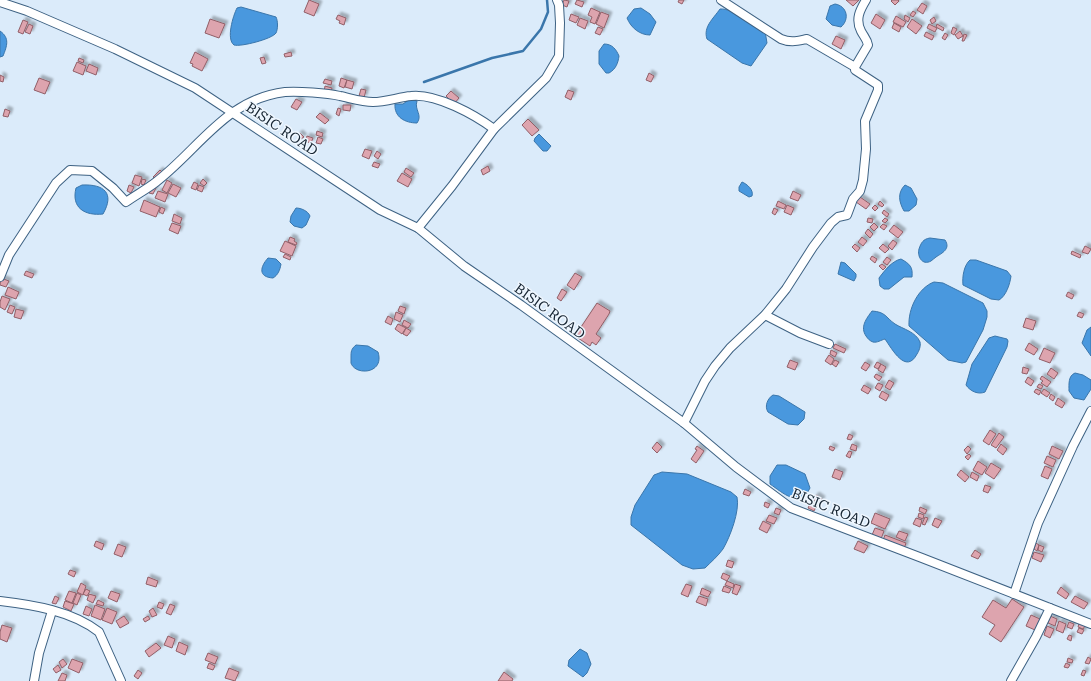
<svg xmlns="http://www.w3.org/2000/svg" width="1091" height="681" viewBox="0 0 1091 681" font-family="'Roboto Serif',serif">
<style>
.water{fill:#4998de;stroke:#3a76ab}
.lines{fill:none;stroke-linecap:round;stroke-linejoin:round}
.stream{stroke:#3a76ab;stroke-width:2.5}
.building{fill:#dda4ae;stroke:#915e67;filter:url(#shadow)}
.street-casing{stroke:#3e6283;stroke-width:10}
.street{stroke:#fff;stroke-width:8}
.labels{text-anchor:middle;stroke-width:3;stroke-linejoin:round;paint-order:stroke}
.street-label{font-size:14px;fill:#162533;stroke:#eff7ff}
</style>
<defs>
<filter id="shadow"><feDropShadow dx="3" dy="-3" stdDeviation="1" flood-color="#0004"/></filter>
</defs>
<rect width="100%" height="100%" fill="#dbebfa"/>
<!-- water -->
<g class="water">
<path d="M835 4C847 6 850 19 841 27L832 25 826 19 830 6Z"/>
<path d="M241 7 276 17C278 21 278 29 276 33 272 39 241 47 234 45 226 39 233 16 237 8Z"/>
<path d="M641 8 650 14 656 22 650 35C640 35 631 28 627 18L634 9Z"/>
<path d="M720 9C733 8 753 24 765 31L767 43 751 66 742 63 707 39C703 27 713 19 720 9Z"/>
<path d="M0 31C10 38 7 46 3 56L0 57Z"/>
<path d="M604 44C612 44 616 49 619 56 618 63 616 69 609 73H606L599 64V51Z"/>
<path d="M410 99 417 101C414 110 423 115 417 123 405 123 394 117 395 104H403Z"/>
<polygon points="539,134 551,146 547,151 543,151 534,141 535,138"/>
<path d="M742 182C747 184 754 190 752 196L749 197 739 191V187Z"/>
<path d="M82 185C104 184 115 193 103 214 85 216 71 208 76 188Z"/>
<path d="M905 185 911 188 917 199 916 205 909 211H904C899 202 897 193 905 185Z"/>
<path d="M296 208C301 208 308 211 310 216L306 225 302 228 294 226 290 222 291 216Z"/>
<path d="M930 238 945 240C951 249 942 253 936 257 934 258 933 260 931 261 922 266 917 256 919 249 921 243 923 239 930 238Z"/>
<path d="M268 258 276 259 281 264C280 270 278 275 273 278 258 277 260 267 268 258Z"/>
<path d="M901 259C910 264 913 267 912 277H904L889 289H884L880 286 879 278C885 270 892 261 901 259Z"/>
<path d="M970 260H976L1007 271 1011 276C1010 284 1006 296 999 300L991 299 963 285C962 277 964 265 970 260Z"/>
<polygon points="841,262 845,263 856,274 856,277 854,281 838,274"/>
<path d="M934 282 943 283 983 303 987 311V317L983 330 966 362 962 363 948 360 909 326C908 309 918 288 934 282Z"/>
<path d="M872 311C886 312 885 317 895 324 903 329 916 332 920 342 921 346 919 351 917 354 906 375 892 349 885 339 881 340 877 343 873 342 870 341 868 339 866 336 860 327 866 319 872 311Z"/>
<polygon points="1091,327 1091,356 1082,343 1087,330"/>
<path d="M995 336 1007 339 1008 341 1007 347 985 392C978 395 970 391 966 385L972 364 989 338Z"/>
<path d="M356 345 368 346 378 352C385 374 355 376 351 363 351 361 351 359 351 357 351 352 351 349 356 345Z"/>
<path d="M1075 373 1083 375 1091 380V389L1084 400 1074 398 1069 391C1069 384 1068 376 1075 373Z"/>
<path d="M773 395 779 396 805 412 804 419 798 425 788 424 768 412C764 406 768 398 773 395Z"/>
<path d="M777 465H786L805 474 810 488C800 509 783 493 770 484V476Z"/>
<path d="M662 472 687 474 731 492 737 497C740 511 730 537 723 549 718 556 711 562 705 568L693 569 682 565 631 525V517L635 505 654 475Z"/>
<polygon points="580,649 587,653 591,664 587,673 583,677 568,666 569,660"/>
</g>
<g class="lines">
<!-- stream -->
<polyline class="stream" points="424,82 492,58 523,51 541,29 548,12 547,0"/>
</g>
<!-- building -->
<g class="building">
<polygon points="309,0 319,4 314,16 304,12"/>
<polygon points="564,0 569,1 567,7 562,5"/>
<polygon points="577,0 584,2 582,7 575,4"/>
<polygon points="679,0 684,0 682,4 678,2"/>
<polygon points="846,0 859,0 853,6"/>
<polygon points="892,0 898,0 899,1 895,5 891,1"/>
<polygon points="922,3 927,6 923,14 917,10"/>
<polygon points="591,8 600,12 595,24 590,22 592,17 588,15"/>
<polygon points="913,11 916,13 913,17 910,15"/>
<polygon points="601,12 609,15 604,28 596,24"/>
<polygon points="571,14 579,17 576,23 569,20"/>
<polygon points="876,14 885,20 880,29 871,23"/>
<polygon points="338,15 346,18 344,25 339,23 340,21 336,19"/>
<polygon points="905,15 910,18 908,22 904,19"/>
<polygon points="896,16 906,22 903,27 893,22"/>
<polygon points="934,17 936,21 932,24 930,20"/>
<polygon points="580,18 588,21 585,29 577,25"/>
<polygon points="210,19 225,24 219,38 205,33"/>
<polygon points="912,19 922,26 916,34 907,27"/>
<polygon points="23,20 28,22 23,34 18,32"/>
<polygon points="894,23 901,27 899,32 892,28"/>
<polygon points="29,24 33,26 30,34 25,32"/>
<polygon points="929,24 937,28 935,32 927,28"/>
<polygon points="937,24 944,28 943,31 936,27"/>
<polygon points="598,27 603,29 600,35 595,33"/>
<polygon points="953,27 957,29 954,35 951,33"/>
<polygon points="960,31 963,36 958,39 955,35"/>
<polygon points="926,32 934,36 932,40 924,36"/>
<polygon points="945,33 948,35 945,40 942,38"/>
<polygon points="964,34 967,35 964,41 962,41"/>
<polygon points="836,36 845,40 841,49 832,44"/>
<polygon points="195,52 208,59 202,71 192,66 193,64 190,63"/>
<polygon points="291,52 292,56 285,57 284,54"/>
<polygon points="264,57 266,63 262,64 260,58"/>
<polygon points="79,58 84,60 83,63 78,61"/>
<polygon points="77,62 86,66 83,75 73,71"/>
<polygon points="89,64 98,68 96,75 86,71"/>
<polygon points="649,73 654,76 651,82 646,80"/>
<polygon points="0,75 4,77 3,82 0,81"/>
<polygon points="39,78 50,82 45,94 34,90"/>
<polygon points="341,78 347,80 344,88 339,86"/>
<polygon points="325,79 332,81 331,85 323,83"/>
<polygon points="347,80 354,82 352,89 345,87"/>
<polygon points="325,86 332,88 331,94 324,92"/>
<polygon points="361,89 366,90 364,98 359,96"/>
<polygon points="568,90 574,92 571,100 565,97"/>
<polygon points="451,91 459,98 454,104 446,96"/>
<polygon points="296,99 302,102 297,110 291,107"/>
<polygon points="343,105 351,105 350,111 343,110"/>
<polygon points="338,108 341,109 339,116 336,114"/>
<polygon points="5,109 10,111 8,117 3,116"/>
<polygon points="320,113 329,120 325,124 316,117"/>
<polygon points="528,119 539,130 532,136 522,125"/>
<polygon points="317,131 323,133 322,137 316,135"/>
<polygon points="300,133 304,137 301,139 297,135"/>
<polygon points="307,136 313,138 311,143 305,141"/>
<polygon points="318,137 323,139 321,144 316,143"/>
<polygon points="365,149 372,151 369,159 362,156"/>
<polygon points="377,151 381,154 378,159 374,156"/>
<polygon points="374,162 380,164 378,168 372,166"/>
<polygon points="488,166 490,171 483,175 481,170"/>
<polygon points="406,168 414,173 411,177 404,172"/>
<polygon points="160,170 164,174 157,181 153,177"/>
<polygon points="402,173 412,179 408,187 397,181"/>
<polygon points="135,175 142,177 139,186 132,183"/>
<polygon points="142,179 146,180 144,185 141,184"/>
<polygon points="203,179 207,183 204,186 200,183"/>
<polygon points="167,180 172,183 167,193 162,190"/>
<polygon points="194,182 198,184 196,190 191,188"/>
<polygon points="173,184 181,188 176,197 168,193"/>
<polygon points="129,185 134,187 131,193 127,191"/>
<polygon points="199,185 204,187 202,192 197,190"/>
<polygon points="151,187 156,188 153,194 149,193"/>
<polygon points="158,191 168,194 165,202 155,198"/>
<polygon points="793,191 801,195 798,201 790,198"/>
<polygon points="860,197 870,204 866,209 856,202"/>
<polygon points="144,200 160,207 156,217 140,211"/>
<polygon points="778,201 786,205 784,209 776,206"/>
<polygon points="880,201 884,205 882,207 878,204"/>
<polygon points="787,205 794,208 791,215 784,212"/>
<polygon points="875,205 878,208 875,211 872,208"/>
<polygon points="161,207 165,209 163,214 159,212"/>
<polygon points="774,208 778,210 775,215 772,213"/>
<polygon points="884,210 889,214 887,217 882,213"/>
<polygon points="174,214 182,218 180,224 172,221"/>
<polygon points="868,218 873,219 872,223 867,222"/>
<polygon points="885,218 888,220 885,223 882,221"/>
<polygon points="172,223 181,226 178,234 169,230"/>
<polygon points="874,223 878,227 874,231 870,227"/>
<polygon points="883,224 887,226 884,230 880,227"/>
<polygon points="894,225 903,232 898,238 889,231"/>
<polygon points="868,229 873,234 870,238 865,233"/>
<polygon points="290,237 295,239 294,241 297,243 296,245 288,242"/>
<polygon points="862,237 867,241 863,246 858,242"/>
<polygon points="893,240 897,243 892,250 888,246"/>
<polygon points="285,241 296,246 292,256 280,251"/>
<polygon points="855,244 860,248 857,252 852,247"/>
<polygon points="883,244 889,249 885,253 879,248"/>
<polygon points="1085,246 1091,249 1088,254 1082,252"/>
<polygon points="1072,251 1081,255 1080,258 1071,254"/>
<polygon points="285,254 291,257 290,260 283,257"/>
<polygon points="872,256 877,259 875,263 870,259"/>
<polygon points="887,257 891,260 887,265 883,262"/>
<polygon points="882,264 886,267 883,270 879,266"/>
<polygon points="26,271 34,274 32,278 24,275"/>
<polygon points="575,273 582,277 574,290 567,285"/>
<polygon points="1,278 9,281 6,287 0,285"/>
<polygon points="8,287 19,292 16,299 5,295"/>
<polygon points="562,289 567,292 561,301 557,298"/>
<polygon points="1068,292 1074,295 1072,299 1066,296"/>
<polygon points="2,296 10,299 5,310 0,307 0,302"/>
<polygon points="597,303 610,311 609,314 596,334 601,338 596,345 592,342 590,346 575,336"/>
<polygon points="10,305 15,307 12,314 7,312"/>
<polygon points="400,306 406,308 404,314 398,311"/>
<polygon points="16,309 24,311 21,319 14,317"/>
<polygon points="396,312 403,315 400,322 394,319"/>
<polygon points="1079,312 1084,314 1082,318 1077,316"/>
<polygon points="388,316 393,319 391,325 385,322"/>
<polygon points="1026,318 1036,321 1033,330 1023,327"/>
<polygon points="404,320 411,324 408,328 402,325"/>
<polygon points="398,324 406,328 402,334 395,329"/>
<polygon points="406,328 411,331 407,336 403,334"/>
<polygon points="1029,343 1038,349 1034,355 1025,350"/>
<polygon points="835,344 846,349 844,353 833,348"/>
<polygon points="1044,348 1055,353 1050,363 1039,359"/>
<polygon points="831,350 837,353 835,357 830,354"/>
<polygon points="829,355 834,359 831,365 825,361"/>
<polygon points="790,360 798,363 795,370 787,367"/>
<polygon points="835,360 839,362 836,367 832,364"/>
<polygon points="865,362 870,365 866,371 861,368"/>
<polygon points="877,362 881,364 878,369 874,367"/>
<polygon points="881,364 886,367 883,373 878,370"/>
<polygon points="1023,367 1029,369 1027,374 1022,373"/>
<polygon points="1051,368 1058,373 1054,379 1047,374"/>
<polygon points="876,374 882,377 879,381 874,377"/>
<polygon points="1042,376 1051,382 1047,387 1041,383 1043,381 1040,379"/>
<polygon points="1028,377 1034,381 1031,386 1025,382"/>
<polygon points="889,380 894,383 890,390 885,387"/>
<polygon points="878,383 883,385 880,391 875,388"/>
<polygon points="1039,384 1043,386 1041,389 1037,387"/>
<polygon points="864,385 871,389 868,394 861,390"/>
<polygon points="1036,389 1041,391 1039,395 1034,392"/>
<polygon points="1044,389 1050,393 1047,397 1041,393"/>
<polygon points="882,391 889,395 886,401 879,397"/>
<polygon points="1051,394 1055,397 1053,401 1049,398"/>
<polygon points="1058,398 1065,403 1062,408 1055,404"/>
<polygon points="990,430 996,434 989,445 983,441"/>
<polygon points="999,433 1004,437 996,448 991,445"/>
<polygon points="849,434 853,436 851,440 847,439"/>
<polygon points="657,442 662,447 657,453 652,448"/>
<polygon points="852,444 857,446 856,451 850,449"/>
<polygon points="1001,444 1007,449 1003,455 997,450"/>
<polygon points="697,446 704,451 696,463 691,459 697,450 695,449"/>
<polygon points="830,446 835,448 833,451 829,449"/>
<polygon points="968,446 971,449 967,454 964,450"/>
<polygon points="1052,446 1063,451 1059,459 1049,454"/>
<polygon points="849,451 852,452 850,458 846,456"/>
<polygon points="969,454 971,456 968,460 965,457"/>
<polygon points="1047,456 1056,460 1053,467 1044,463"/>
<polygon points="978,461 987,467 982,475 973,470"/>
<polygon points="991,463 1001,469 994,479 985,473"/>
<polygon points="1045,466 1052,469 1048,479 1041,476"/>
<polygon points="835,469 843,472 840,480 832,477"/>
<polygon points="961,470 969,477 965,482 957,475"/>
<polygon points="972,472 979,476 977,481 970,477"/>
<polygon points="985,485 991,487 988,493 983,491"/>
<polygon points="745,489 751,492 749,496 743,494"/>
<polygon points="816,495 822,499 820,504 813,499"/>
<polygon points="765,502 770,504 768,508 764,506"/>
<polygon points="811,502 817,505 814,511 808,508"/>
<polygon points="920,507 927,510 925,514 919,511"/>
<polygon points="776,508 781,510 779,515 774,513"/>
<polygon points="875,513 890,519 885,529 871,523"/>
<polygon points="919,513 924,515 923,519 918,517"/>
<polygon points="769,515 777,518 774,524 766,521"/>
<polygon points="925,517 928,518 925,525 922,524"/>
<polygon points="916,518 922,520 920,527 913,524"/>
<polygon points="935,518 942,521 938,528 932,525"/>
<polygon points="763,521 771,525 767,533 759,529"/>
<polygon points="875,528 884,531 881,539 872,535"/>
<polygon points="899,531 908,534 905,541 896,537"/>
<polygon points="885,535 906,543 904,549 883,540"/>
<polygon points="96,541 104,544 102,550 94,546"/>
<polygon points="858,541 868,546 864,553 854,549"/>
<polygon points="1036,543 1039,545 1037,551 1034,549"/>
<polygon points="118,544 126,547 122,557 114,554"/>
<polygon points="1039,545 1044,547 1042,552 1038,550"/>
<polygon points="975,550 981,554 978,559 971,556"/>
<polygon points="1034,552 1044,555 1041,562 1032,558"/>
<polygon points="728,560 734,562 732,568 726,566"/>
<polygon points="70,570 76,572 74,577 68,574"/>
<polygon points="723,573 730,576 727,581 721,578"/>
<polygon points="148,577 158,581 156,587 146,584"/>
<polygon points="727,581 734,584 733,588 725,585"/>
<polygon points="81,583 86,586 83,595 77,592"/>
<polygon points="686,584 692,586 688,597 681,594"/>
<polygon points="735,584 741,586 737,595 732,593"/>
<polygon points="724,586 731,589 729,593 722,591"/>
<polygon points="1061,587 1069,594 1066,599 1057,593"/>
<polygon points="702,588 711,592 708,597 700,594"/>
<polygon points="86,589 90,591 87,596 83,594"/>
<polygon points="69,591 76,593 72,603 65,600"/>
<polygon points="111,591 120,594 117,602 108,598"/>
<polygon points="77,593 81,595 77,605 73,603"/>
<polygon points="89,594 96,596 93,603 87,600"/>
<polygon points="55,596 59,598 56,604 52,603"/>
<polygon points="699,596 708,599 706,606 696,602"/>
<polygon points="1075,596 1088,603 1084,609 1071,602"/>
<polygon points="1012,599 1024,607 1001,642 989,634 995,625 982,617 993,600 1006,608"/>
<polygon points="98,600 104,603 103,606 96,604"/>
<polygon points="65,601 74,604 71,611 63,607"/>
<polygon points="159,602 164,604 162,609 157,607"/>
<polygon points="170,604 175,606 171,615 166,613"/>
<polygon points="95,605 105,609 101,620 91,616"/>
<polygon points="86,606 92,609 89,616 83,614"/>
<polygon points="107,608 117,612 112,624 102,620"/>
<polygon points="153,608 157,615 152,617 149,611"/>
<polygon points="1031,615 1040,619 1035,630 1026,626"/>
<polygon points="124,616 129,623 120,628 116,621"/>
<polygon points="148,616 150,619 145,622 143,619"/>
<polygon points="1050,616 1057,619 1055,626 1048,623"/>
<polygon points="1059,621 1066,624 1063,633 1056,630"/>
<polygon points="1069,622 1074,624 1072,629 1067,627"/>
<polygon points="1079,623 1085,626 1083,629 1078,627"/>
<polygon points="2,625 12,628 7,642 0,639 0,632"/>
<polygon points="1047,626 1054,629 1050,638 1044,635"/>
<polygon points="1079,628 1084,630 1082,634 1077,632"/>
<polygon points="1069,635 1072,636 1071,641 1067,639"/>
<polygon points="168,636 175,639 172,648 164,645"/>
<polygon points="179,642 188,646 185,655 176,651"/>
<polygon points="156,643 161,648 149,657 145,651"/>
<polygon points="208,653 218,657 215,664 205,660"/>
<polygon points="1088,657 1091,659 1089,664 1085,663"/>
<polygon points="1068,658 1073,660 1072,663 1067,662"/>
<polygon points="63,659 67,664 62,668 59,662"/>
<polygon points="72,659 83,663 79,673 68,668"/>
<polygon points="209,663 215,666 213,670 207,668"/>
<polygon points="1066,663 1070,665 1068,668 1064,667"/>
<polygon points="58,665 61,670 56,673 53,669"/>
<polygon points="229,668 239,672 235,681 225,678"/>
<polygon points="138,670 142,673 138,679 134,676"/>
<polygon points="1083,670 1086,671 1084,676 1081,675"/>
<polygon points="504,672 513,679 512,681 498,681"/>
<polygon points="62,673 67,675 65,681 58,681"/>
</g>
<g class="lines">
<!-- street casing -->
<g class="street-casing">
<g id="street">
<path d="M721 0 781 39C791 43 797 41 807 39L855 67"/>
<polyline points="0,2 27,11 115,49 195,88 380,210 418,228 464,266 521,305 684,423 736,467 791,508 922,558 1091,624"/>
<polyline points="418,228 452,186 494,129 546,78 559,56 560,23 559,5 557,0"/>
<path d="M0 277 9 255 56 183 70 170 92 171 113 188 126 202C136 195 147 189 156 182 199 149 226 99 285 92 298 91 327 93 340 96 350 98 362 102 373 102 386 102 399 97 411 96 436 93 475 115 494 129"/>
<polyline points="765,315 800,333 829,344"/>
<path d="M684 423 705 381 715 366 730 348 765 315 786 289 813 247 831 223 838 217 847 215 853 199 860 191 863 180 866 149 865 121 878 90V85L855 70V67L868 45C867 39 864 37 861 31 855 19 860 10 866 0"/>
<polyline points="1014,594 1038,523 1073,446 1091,411"/>
<path d="M0 601C34 605 72 611 99 632L121 681"/>
<polyline points="34,681 39,653 52,611"/>
<polyline points="1011,681 1036,637 1050,608"/>
</g>
</g>
<!-- street -->
<use href="#street" class="street"/>
</g>
<g class="labels">
<!-- street labels -->
<g class="street-label">
<text transform="translate(282 129) rotate(34)" y="5">BISIC ROAD</text>
<text transform="translate(550 311) rotate(36)" y="5">BISIC ROAD</text>
<text transform="translate(831 508) rotate(22)" y="5">BISIC ROAD</text>
</g>
</g>
</svg>
